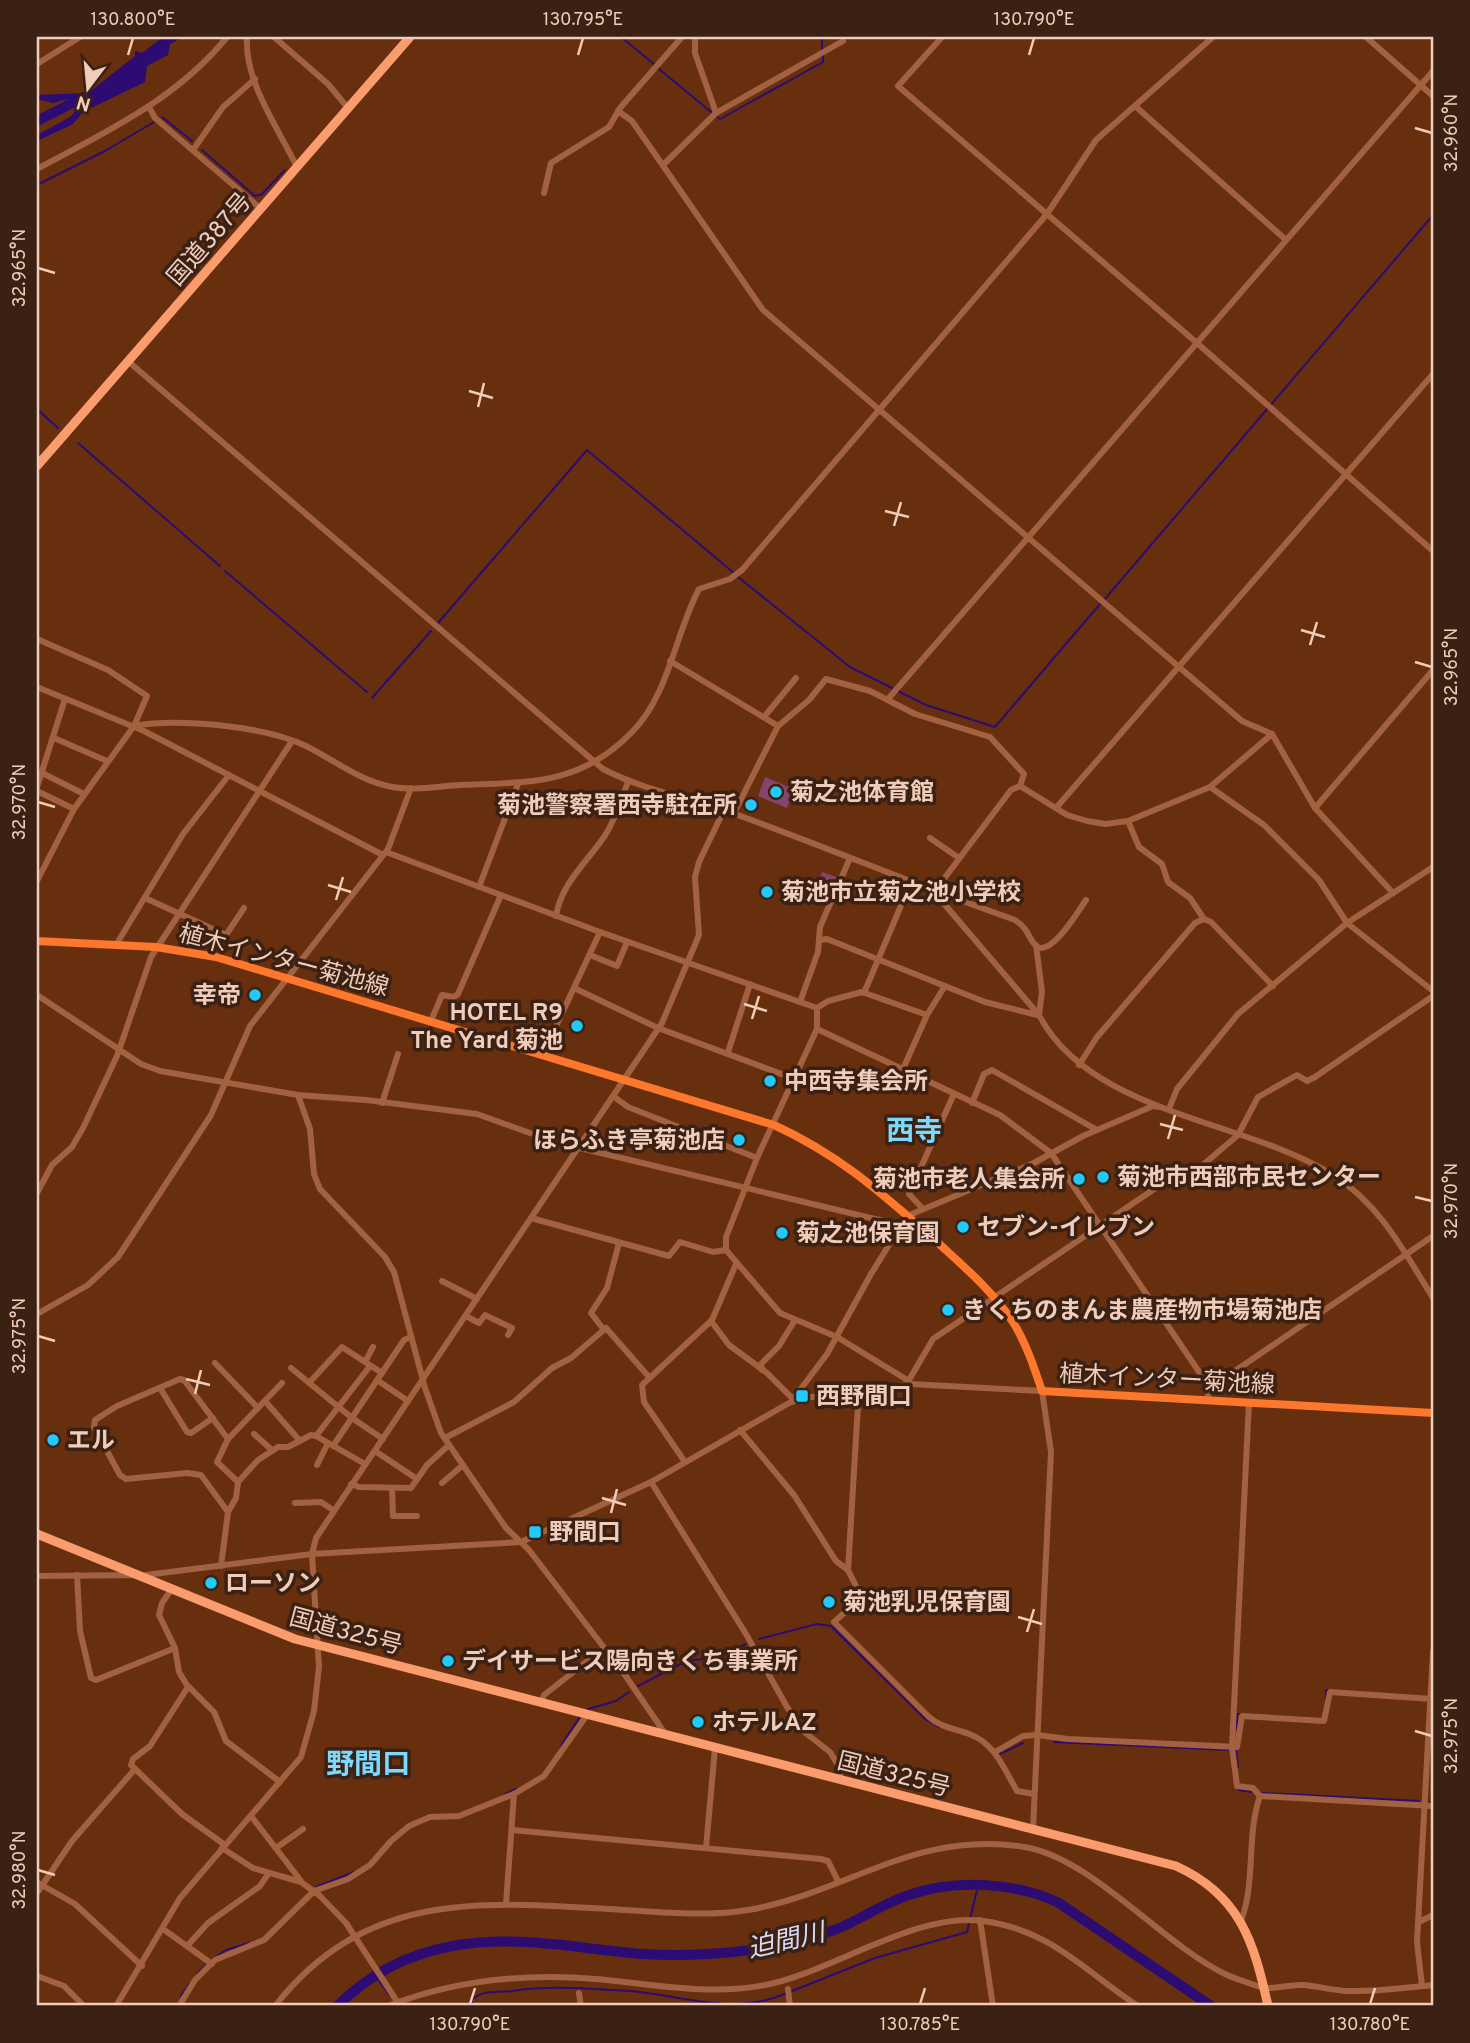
<svg xmlns="http://www.w3.org/2000/svg" width="1470" height="2043" viewBox="0 0 1470 2043" font-family="Overpass,'Noto Sans JP',sans-serif">
<style>
.green{fill:#854469}
.water{fill:#2c0b73}
.lines{fill:none;stroke-linecap:round;stroke-linejoin:round}
.stream{stroke:#2c0b73;stroke-width:2}
.river{stroke:#2c0b73;stroke-width:10}
.minor{stroke:#a26141;stroke-width:6}
.major{stroke:#fd782c;stroke-width:8}
.highway{stroke:#fb9c6e;stroke-width:9}
.ticks{fill:none;stroke:#f0ccbb;stroke-width:2.5}
.poi-dot{fill:#21c9fd;stroke:#3b2114;stroke-width:2.5}
.labels{text-anchor:middle;stroke-width:7;stroke-linejoin:round;paint-order:stroke}
.street-label{font-size:24px;fill:#f0ccbb;stroke:#3b2114}
.poi-label{font-size:24px;font-weight:bold;fill:#f0ccbb;stroke:#3b2114;text-anchor:start}
.water-label{font-size:26px;font-style:italic;fill:#dadaf5;stroke:#3b2114}
.quarter-label{font-size:28px;font-weight:bold;fill:#7ed8fc;stroke:#3b2114}
.neatline{fill:none;stroke:#f0ccbb;stroke-width:2.5}
.ticks-label{font-size:18px;text-anchor:middle;fill:#f0ccbb}
</style>
<rect width="100%" height="100%" fill="#682f0f"/>
<!-- green -->
<g class="green">
<polygon points="765,777 794,789 787,808 758,796"/>
<polygon points="822,872 842,879 830,907 811,900"/>
</g>
<!-- water -->
<polygon class="water" points="163,37 183,37 170,44 168,55 147,66 145,82 83,112 73,124 37,141 37,135 70,117 82,104 80,102 75,105 68,99 53,103 37,99 37,95 88,93 135,56 135,51 142,53"/>
<g class="lines">
<!-- stream -->
<g class="stream">
<polyline points="621,37 655,65"/>
<polyline points="822,37 822,49"/>
<polyline points="659,69 711,112"/>
<polyline points="716,116 720,119 823,62 823,55"/>
<polyline points="162,117 192,141"/>
<polyline points="202,150 255,196 262,194 285,170"/>
<polyline points="37,185 105,151 154,122"/>
<polyline points="37,409 58,428"/>
<polyline points="78,443 220,566"/>
<polyline points="225,571 367,692"/>
<polyline points="738,577 850,667 926,705 995,727 1100,604"/>
<polyline points="1104,600 1433,215"/>
<polyline points="438,623 587,450 734,573"/>
<polyline points="372,698 431,631"/>
<polyline points="759,1639 817,1624 831,1626 925,1719 939,1727"/>
<polyline points="638,1686 686,1661 713,1658 746,1644"/>
<polyline points="1326,1698 1326,1690 1330,1690"/>
<polyline points="588,1709 616,1701 629,1692"/>
<polyline points="1237,1729 1237,1714 1241,1714"/>
<polyline points="1054,1742 1228,1750"/>
<polyline points="561,1746 579,1718"/>
<polyline points="1236,1750 1238,1767"/>
<polyline points="1000,1754 1023,1743"/>
<polyline points="1239,1790 1251,1792"/>
<polyline points="1263,1793 1419,1801"/>
<polyline points="505,1794 516,1789"/>
<polyline points="1430,1802 1433,1802"/>
<polyline points="316,1887 354,1872"/>
<polyline points="970,1919 978,1886"/>
<polyline points="210,1961 226,1950 249,1943"/>
<polyline points="198,1973 206,1965"/>
<polyline points="375,1975 390,1996"/>
<polyline points="792,1991 875,1958 967,1932 969,1924"/>
<polyline points="181,1996 190,1983"/>
<path d="M473 2006 471 2000C484 1989 497 1993 512 1991 550 1985 591 1989 629 1991 684 1995 733 2017 787 1993"/>
</g>
<!-- river -->
<g class="river">
<polyline points="37,121 84,97"/>
<path d="M337 2006C371 1973 406 1955 452 1946 516 1934 579 1949 643 1954 673 1956 703 1955 733 1952 768 1949 804 1941 837 1929 861 1919 884 1903 909 1895 955 1879 1016 1882 1059 1903L1211 2006"/>
</g>
<!-- minor -->
<g class="minor">
<path d="M247 37C244 81 278 128 297 167"/>
<polyline points="274,37 328,84 348,108"/>
<polyline points="695,37 695,53 716,113"/>
<polyline points="942,37 898,86 1197,343 1433,551"/>
<polyline points="1366,37 1433,96"/>
<polyline points="37,64 80,37"/>
<polyline points="1135,106 1285,239"/>
<polyline points="149,107 155,118 260,208"/>
<polyline points="618,111 632,121 763,310 1242,721 1272,734 1315,808 1393,893"/>
<polyline points="193,150 223,107 255,79"/>
<polyline points="663,165 716,113 843,41"/>
<path d="M37 169C106 132 177 99 227 37"/>
<polyline points="544,193 551,163 609,127 620,108 682,37"/>
<path d="M129 362 603 769C645 791 691 798 735 814 829 848 921 887 1015 920 1029 929 1028 938 1036 946 1051 958 1079 910 1086 900"/>
<polyline points="37,639 108,670 147,696 134,726 74,809 37,881"/>
<polyline points="670,661 778,726"/>
<polyline points="37,687 144,731 383,855"/>
<polyline points="888,699 1433,71"/>
<polyline points="764,717 796,678"/>
<path d="M134 726C179 718 265 726 306 746 334 760 360 781 392 787 414 791 438 786 461 785 528 782 580 786 632 732 669 695 675 634 699 589L730 579 742 570 1047 214 1096 140 1213 37"/>
<polyline points="54,738 107,761"/>
<polyline points="42,773 84,794"/>
<polyline points="37,787 65,699"/>
<polyline points="1210,787 1264,825 1319,880 1347,923 1433,991"/>
<polyline points="37,791 74,809"/>
<polyline points="1056,808 1433,374"/>
<polyline points="1315,808 1433,670"/>
<polyline points="734,813 778,726 809,700 826,679 870,691 915,714 990,737 1024,774 1020,786"/>
<polyline points="1128,821 1139,847 1162,864 1168,882 1190,898 1204,919"/>
<polyline points="930,838 959,858"/>
<polyline points="386,852 600,932 817,1008"/>
<polyline points="479,887 518,784"/>
<path d="M934 892 1039 1015C1090 1114 1246 1120 1333 1175 1380 1204 1405 1253 1433 1298"/>
<polyline points="934,892 1011,790 1020,786 1067,815 1087,821 1105,824 1128,821 1210,787 1272,734"/>
<polyline points="145,898 226,935 244,908"/>
<path d="M556 916C561 884 586 863 604 837 615 821 621 800 628 782"/>
<polyline points="820,940 827,939 985,1002 1037,1015"/>
<polyline points="116,945 183,834 229,775"/>
<polyline points="1036,945 1042,992 1039,1015"/>
<polyline points="590,955 617,966 627,942"/>
<polyline points="574,988 658,1028 795,1079"/>
<polyline points="864,993 911,882"/>
<polyline points="37,995 141,1064 160,1071 298,1095 366,1100 477,1114 555,1142 900,1225"/>
<polyline points="800,1002 818,952 820,927 850,858"/>
<polyline points="817,1008 817,1029 757,1158 726,1237 726,1250 780,1313 837,1337 909,1381"/>
<polyline points="817,1008 828,1001 862,992 927,1015 903,1069"/>
<polyline points="927,1015 945,986"/>
<polyline points="431,1021 442,995 454,997 458,994 501,895"/>
<polyline points="817,1029 1000,1115 1051,1153 1210,1388 1207,1400"/>
<polyline points="728,1052 750,984"/>
<polyline points="543,1054 600,932"/>
<polyline points="1079,1065 1097,1037 1195,923 1204,919 1211,922 1273,986"/>
<polyline points="298,1095 310,1129 314,1174 320,1189 385,1257 394,1272 425,1388 441,1433 506,1528 529,1550 625,1675 666,1735"/>
<polyline points="613,1096 628,1107 757,1158"/>
<polyline points="382,1103 398,1054"/>
<polyline points="972,1103 984,1074 992,1070 1097,1130"/>
<polyline points="1169,1109 1177,1089 1238,1014 1347,923 1433,867"/>
<polyline points="37,1193 52,1165 72,1147 83,1128 117,1056 151,957 292,741"/>
<polyline points="922,1208 909,1194 953,1096"/>
<polyline points="531,1218 669,1256 680,1242 713,1252 726,1250"/>
<polyline points="442,1281 477,1299"/>
<polyline points="37,1314 88,1285 118,1257 211,1115 250,1026 388,849 411,788"/>
<polyline points="466,1316 479,1323 485,1315 512,1328 508,1335"/>
<polyline points="711,1321 729,1345 767,1373 793,1399"/>
<polyline points="604,1330 591,1313 607,1288 619,1243"/>
<polyline points="365,1362 373,1347"/>
<polyline points="215,1363 258,1408"/>
<polyline points="291,1368 352,1418 383,1439"/>
<polyline points="762,1370 761,1364 779,1346 795,1320"/>
<polyline points="377,1380 408,1401"/>
<polyline points="909,1380 933,1339 1169,1179 1184,1181 1238,1135 1258,1097 1297,1075 1307,1081 1315,1077 1433,996"/>
<polyline points="309,1383 342,1347 382,1373"/>
<polyline points="160,1388 187,1432 191,1433 213,1418"/>
<polyline points="1210,1388 1433,1236"/>
<polyline points="265,1401 300,1441"/>
<polyline points="791,1402 827,1354 871,1274 907,1216 1032,1164 1083,1136 1153,1106 1160,1107"/>
<polyline points="1249,1402 1232,1747 1237,1786 1253,1788 1260,1796 1433,1806"/>
<path d="M740 1430 794 1495 836 1561 848 1570 859 1592 854 1604 834 1622 929 1717C940 1727 955 1729 969 1734 995 1743 1004 1769 1017 1791L1034 1794"/>
<polyline points="254,1434 272,1450"/>
<polyline points="316,1436 370,1366"/>
<polyline points="445,1438 514,1402 552,1368 571,1358 606,1328 649,1377"/>
<polyline points="333,1446 404,1340 411,1337"/>
<polyline points="375,1451 417,1479"/>
<polyline points="685,1462 644,1402 642,1385 712,1320 736,1264"/>
<polyline points="317,1465 328,1443"/>
<polyline points="238,1482 217,1462 228,1439 282,1383"/>
<polyline points="651,1482 746,1634 787,1707 803,1731 830,1752 838,1765 841,1780"/>
<polyline points="442,1483 463,1465"/>
<polyline points="351,1484 359,1487 411,1488 427,1465 449,1445"/>
<polyline points="392,1488 393,1516 417,1516"/>
<polyline points="295,1503 321,1502 333,1510"/>
<polyline points="228,1512 236,1498 238,1482 258,1460 278,1447 288,1447 311,1435 316,1436 365,1464"/>
<polyline points="221,1566 228,1512 201,1475 187,1473 126,1479 120,1475 94,1427 95,1420 117,1406 180,1379 184,1380 228,1439"/>
<polyline points="848,1570 859,1389"/>
<polyline points="77,1575 80,1631 91,1678 96,1680 175,1648"/>
<polyline points="37,1576 146,1575 312,1554 521,1542 651,1482 789,1403 804,1398 910,1384 1042,1391 1051,1452 1033,1829"/>
<polyline points="171,1590 162,1603 159,1615 175,1648 179,1672 188,1687 150,1746 133,1759 131,1765 182,1814 225,1845"/>
<polyline points="188,1686 214,1712 226,1741 280,1782"/>
<polyline points="541,1703 544,1695 604,1648"/>
<polyline points="995,1752 1023,1736 1037,1735 1068,1739 1237,1747 1242,1716 1324,1721 1330,1692 1432,1699"/>
<polyline points="251,1816 301,1881"/>
<polyline points="512,1830 821,1859 828,1861 838,1881"/>
<polyline points="222,1848 253,1868 301,1882 320,1896 346,1923 400,2006"/>
<polyline points="276,1848 303,1829"/>
<polyline points="706,1848 715,1748"/>
<polyline points="38,1883 75,1904 142,1966"/>
<polyline points="37,1893 72,1841 135,1769"/>
<polyline points="506,1904 514,1794"/>
<polyline points="980,1920 993,2006"/>
<path d="M1241 1921C1256 1882 1246 1836 1260 1796"/>
<polyline points="1419,1922 1433,1915"/>
<polyline points="163,1929 212,1964"/>
<polyline points="188,1945 208,1923 260,1886 269,1873"/>
<polyline points="37,1976 64,1986 84,2006"/>
<polyline points="1422,1986 1417,1942 1433,1651"/>
<polyline points="788,1989 790,2006"/>
<polyline points="579,1993 581,2006"/>
<polyline points="116,2006 180,1898 301,1757 314,1711 319,1667 312,1554 316,1538 662,1023 699,935 695,877 699,862 724,810"/>
<polyline points="179,2006 195,1980 215,1960 264,1940 314,1891 348,1879 370,1865 391,1841 409,1826 430,1817 459,1816 514,1794 544,1776 587,1715"/>
<path d="M275 2006C368 1887 488 1902 624 1910 665 1912 707 1917 748 1910 848 1893 915 1829 1025 1847 1093 1859 1161 1943 1225 1974 1231 1977 1259 1987 1265 1988 1277 1989 1291 1984 1303 1985 1317 1986 1331 1990 1346 1991 1375 1992 1404 1988 1433 1985"/>
<path d="M388 2006C455 1980 525 1973 596 1979 654 1984 708 1996 765 1985 830 1973 917 1911 983 1921 1052 1930 1084 1971 1138 2006"/>
</g>
<!-- major -->
<path class="major" d="M37 941 156 947 216 957 774 1125C841 1156 880 1192 935 1240 963 1266 992 1290 1013 1322 1026 1343 1034 1367 1042 1391L1433 1413"/>
<!-- highway -->
<g class="highway">
<polyline points="37,466 410,37"/>
<path d="M37 1534 295 1639 1176 1866C1240 1895 1254 1942 1268 2006"/>
</g>
</g>
<!-- ticks -->
<path class="ticks" d="M128 55 133 38M578 55 583 38M1029 55 1034 38M1415 128 1432 133M38 268 55 273M469 391 493 398M478 407 484 383M885 511 909 517M894 526 901 502M1301 630 1325 637M1310 645 1317 622M1415 662 1432 667M38 802 55 807M328 885 351 892M336 900 343 877M744 1004 767 1011M752 1019 759 996M1160 1124 1183 1130M1168 1139 1175 1115M1415 1197 1432 1201M38 1336 55 1341M186 1379 210 1385M195 1394 201 1370M602 1498 626 1505M611 1513 617 1489M1018 1617 1042 1624M1027 1632 1034 1609M1415 1731 1432 1736M38 1870 55 1875M470 2004 475 1988M920 2004 925 1988M1370 2004 1375 1988"/>
<!-- markers -->
<g class="poi-dot">
<circle cx="776" cy="792" r="7"/>
<circle cx="751" cy="805" r="7"/>
<circle cx="767" cy="892" r="7"/>
<circle cx="255" cy="995" r="7"/>
<circle cx="577" cy="1026" r="7"/>
<circle cx="770" cy="1081" r="7"/>
<circle cx="739" cy="1140" r="7"/>
<circle cx="1103" cy="1177" r="7"/>
<circle cx="1079" cy="1179" r="7"/>
<circle cx="963" cy="1227" r="7"/>
<circle cx="782" cy="1233" r="7"/>
<circle cx="948" cy="1310" r="7"/>
<rect x="795" y="1389" width="14" height="14" rx="3.5"/>
<circle cx="53" cy="1440" r="7"/>
<rect x="528" y="1525" width="14" height="14" rx="3.5"/>
<circle cx="211" cy="1583" r="7"/>
<circle cx="829" cy="1602" r="7"/>
<circle cx="448" cy="1661" r="7"/>
<circle cx="698" cy="1722" r="7"/>
</g>
<g class="labels">
<!-- street labels -->
<g class="street-label">
<text transform="translate(209 239) rotate(-49)" y="8">国道387号</text>
<text transform="translate(284 960) rotate(15)" y="8">植木インター菊池線</text>
<text transform="translate(1167 1379) rotate(3)" y="8">植木インター菊池線</text>
<text transform="translate(346 1631) rotate(15)" y="8">国道325号</text>
<text transform="translate(894 1774) rotate(14)" y="8">国道325号</text>
</g>
<!-- poi labels -->
<g class="poi-label">
<text x="790" y="800">菊之池体育館</text>
<text x="737" y="813" text-anchor="end">菊池警察署西寺駐在所</text>
<text x="781" y="900">菊池市立菊之池小学校</text>
<text x="241" y="1003" text-anchor="end">幸帝</text>
<text x="563" y="1020" text-anchor="end">HOTEL R9<tspan x="563" dy="28">The Yard 菊池</tspan></text>
<text x="784" y="1089">中西寺集会所</text>
<text x="725" y="1148" text-anchor="end">ほらふき亭菊池店</text>
<text x="1117" y="1185">菊池市西部市民センター</text>
<text x="1065" y="1187" text-anchor="end">菊池市老人集会所</text>
<text x="977" y="1235">セブン-イレブン</text>
<text x="796" y="1241">菊之池保育園</text>
<text x="962" y="1318">きくちのまんま農産物市場菊池店</text>
<text x="816" y="1404">西野間口</text>
<text x="67" y="1448">エル</text>
<text x="549" y="1540">野間口</text>
<text x="225" y="1591">ローソン</text>
<text x="843" y="1610">菊池乳児保育園</text>
<text x="462" y="1669">デイサービス陽向きくち事業所</text>
<text x="712" y="1730">ホテルAZ</text>
</g>
<!-- water labels -->
<g class="water-label">
<text transform="translate(786 1940) rotate(-13)" y="9">迫間川</text>
</g>
<!-- quarter labels -->
<g class="quarter-label">
<text x="914" y="1140">西寺</text>
<text x="368" y="1773">野間口</text>
</g>
</g>
<!-- border -->
<rect width="1470" height="2043" fill="none" stroke="#3b2114" stroke-width="77"/>
<!-- north arrow -->
<g transform="translate(88 88) rotate(196)" stroke="#3b2114" stroke-width="5" paint-order="stroke">
<path d="M0-5L12 26L0 18L-12 26Z" fill="#f0ccbb"/>
<text y="-10" font-size="19" font-weight="bold" text-anchor="middle" fill="#f0ccbb">N</text>
</g>
<rect x="38" y="38" width="1394" height="1966" class="neatline"/>
<g class="ticks-label">
<text x="133" y="25">130.800°E</text>
<text x="583" y="25">130.795°E</text>
<text x="1034" y="25">130.790°E</text>
<text transform="translate(1451 133) rotate(-90)" y="6">32.960°N</text>
<text transform="translate(19 268) rotate(-90)" y="6">32.965°N</text>
<text transform="translate(1451 667) rotate(-90)" y="6">32.965°N</text>
<text transform="translate(19 802) rotate(-90)" y="6">32.970°N</text>
<text transform="translate(1451 1201) rotate(-90)" y="6">32.970°N</text>
<text transform="translate(19 1336) rotate(-90)" y="6">32.975°N</text>
<text transform="translate(1451 1736) rotate(-90)" y="6">32.975°N</text>
<text transform="translate(19 1870) rotate(-90)" y="6">32.980°N</text>
<text x="470" y="2030">130.790°E</text>
<text x="920" y="2030">130.785°E</text>
<text x="1370" y="2030">130.780°E</text>
</g>
</svg>
